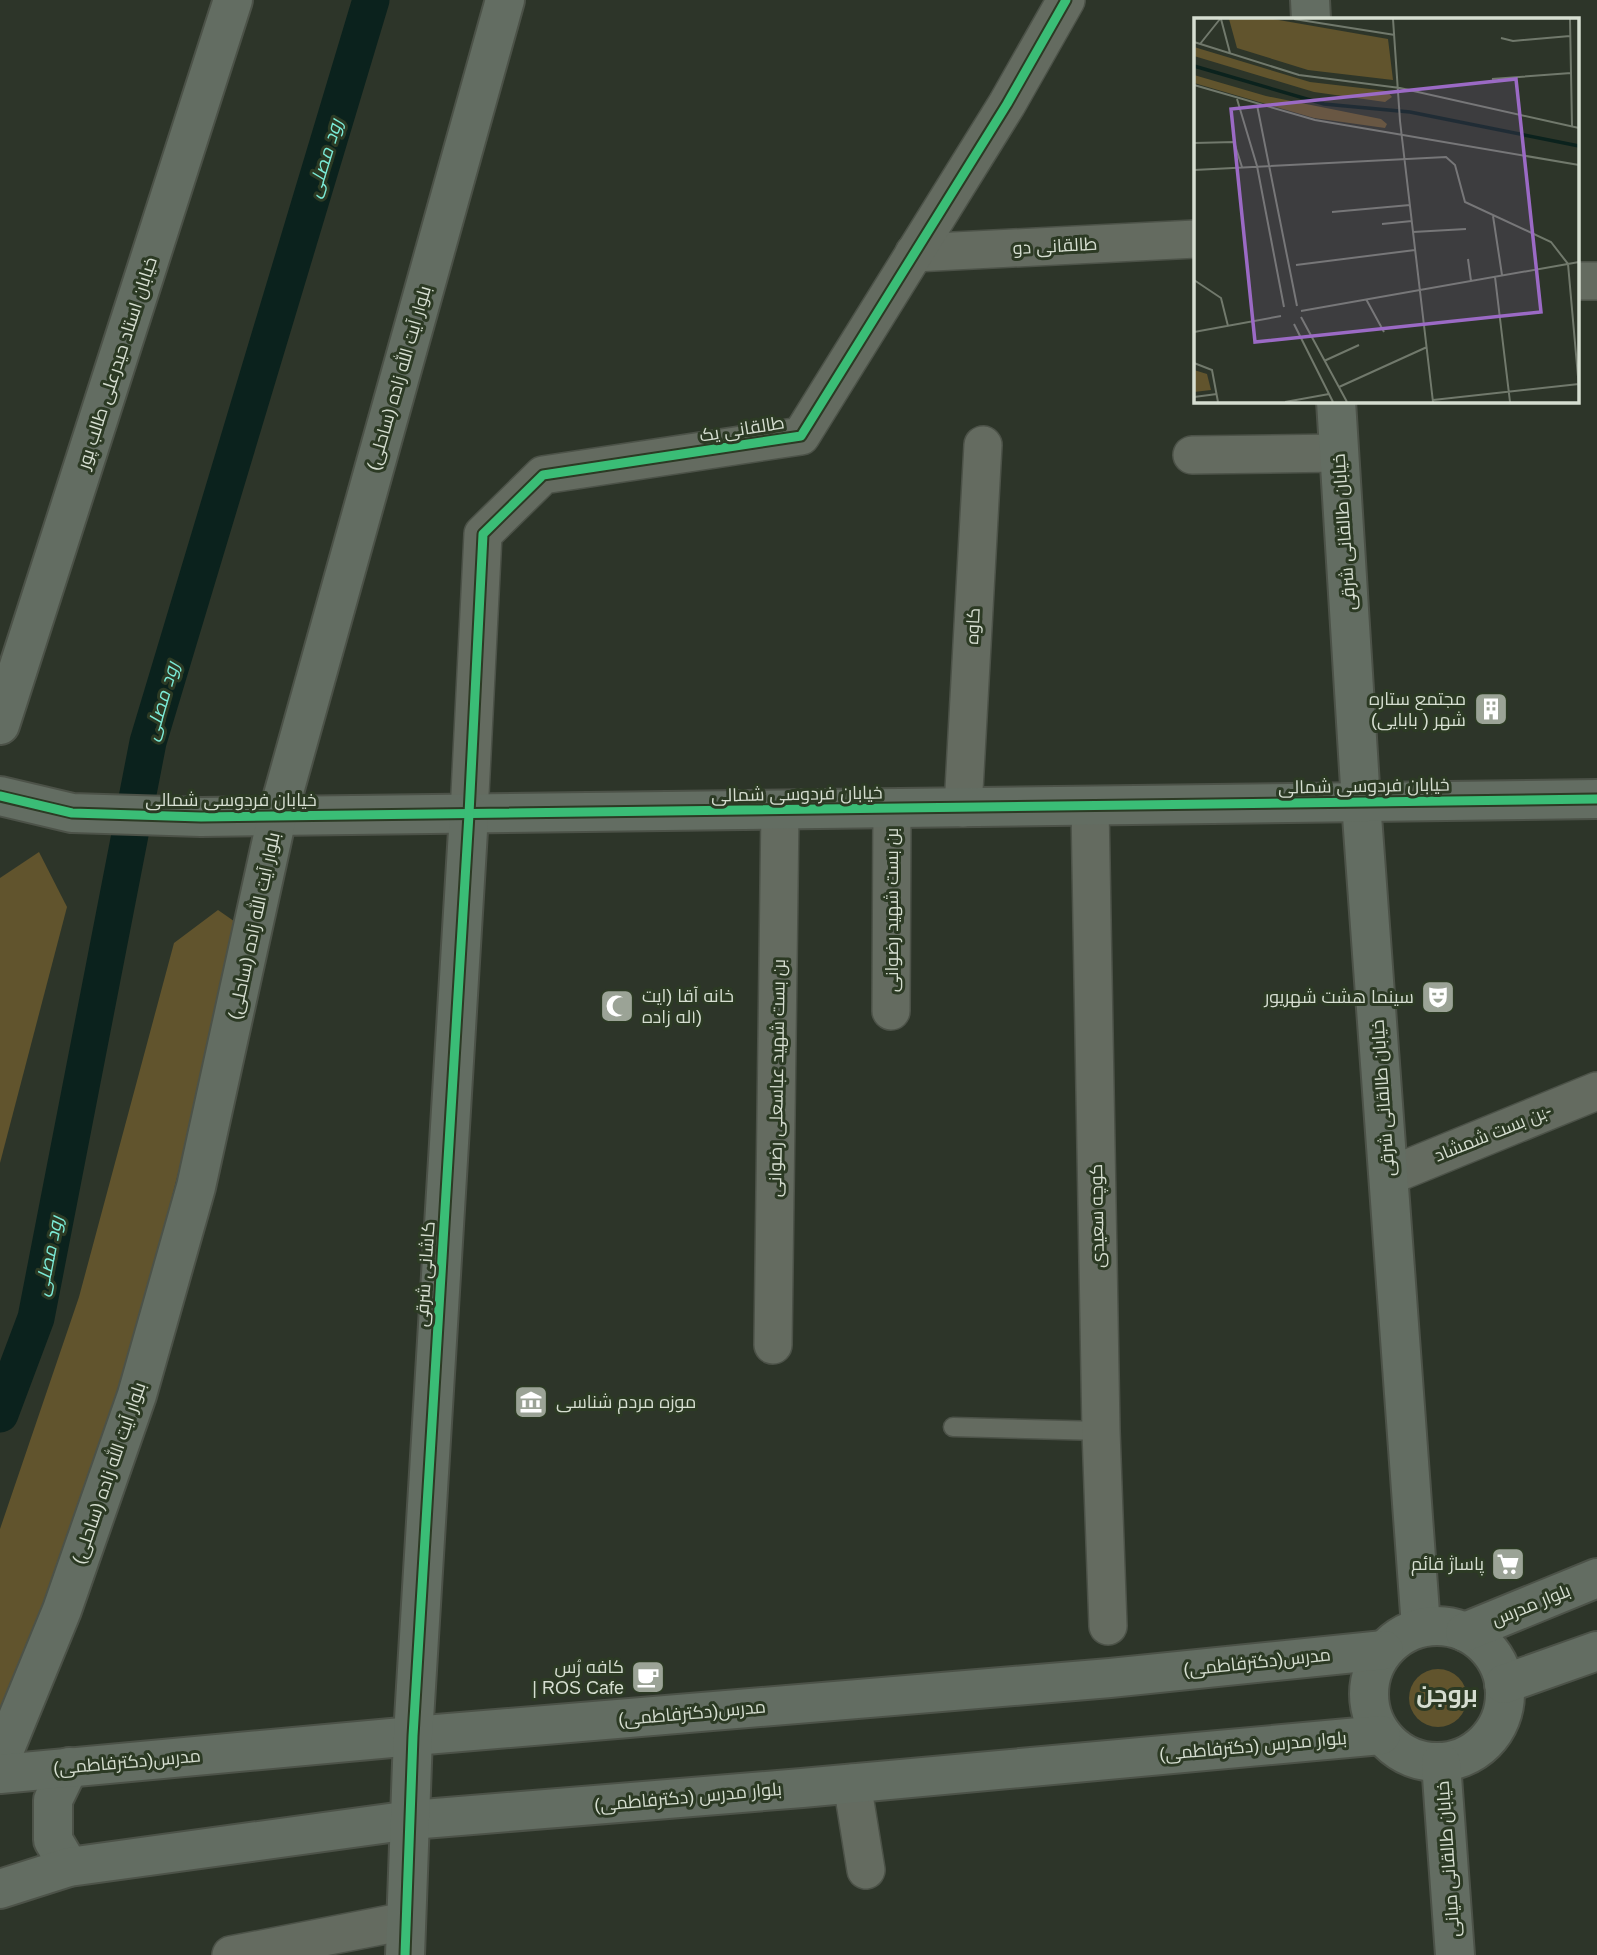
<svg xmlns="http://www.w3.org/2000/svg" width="1597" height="1955" viewBox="0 0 1597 1955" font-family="Arial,Cairo,sans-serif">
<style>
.green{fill:#61542d}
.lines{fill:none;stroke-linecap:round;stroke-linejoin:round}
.canal{stroke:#0b221d;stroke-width:37}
.lane-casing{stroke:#4c5248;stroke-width:21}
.street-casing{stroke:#4c5248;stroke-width:40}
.secondary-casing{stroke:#4c5248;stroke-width:42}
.lane{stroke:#646b60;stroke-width:18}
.street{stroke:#646b60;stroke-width:37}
.secondary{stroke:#636d62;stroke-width:38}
.cycleway-casing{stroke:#2c3a24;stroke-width:13}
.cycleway{stroke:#3abd76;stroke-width:9}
.labels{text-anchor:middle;stroke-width:6;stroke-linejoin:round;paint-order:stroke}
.street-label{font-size:18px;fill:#d6ded1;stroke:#2c3a24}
.poi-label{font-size:18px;fill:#d6ded1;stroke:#2c3a24;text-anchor:end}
.water-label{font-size:19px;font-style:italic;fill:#7bebd7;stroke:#2c3a24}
.district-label{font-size:24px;font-weight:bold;fill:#d6ded1;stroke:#2c3a24}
.inset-river{fill:none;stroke:#0b221d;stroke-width:3.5}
.inset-road{fill:none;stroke:#71796c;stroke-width:2}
.view{fill:#9b6ac5;fill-opacity:0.15;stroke:#9b6ac5;stroke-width:3.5}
.inset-edge{fill:none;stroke:#d6ded1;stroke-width:3.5}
</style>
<rect width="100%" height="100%" fill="#2d3529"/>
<!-- green -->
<g class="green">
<polygon points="39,852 67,907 0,1163 0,878"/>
<polygon points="218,910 241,926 121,1397 0,1733 0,1529 79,1297 174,943"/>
<circle cx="1438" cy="1698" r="29"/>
</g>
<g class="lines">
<!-- canal -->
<polyline class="canal" points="0,1414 36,1318 148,742 371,0"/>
<!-- lane casing -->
<g class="lane-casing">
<polyline id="lane" points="953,1427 1101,1431"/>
</g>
<!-- street casing -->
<g class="street-casing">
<g id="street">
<polyline points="914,253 1196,239"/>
<polyline points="1578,281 1597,281"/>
<polyline points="1192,455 1339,453"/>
<polyline points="1090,806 1101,1431 1108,1626"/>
<polyline points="963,808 983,445"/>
<polyline points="469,814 483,534 543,475 801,436 1007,104 1066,0"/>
<polyline points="891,1011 892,808"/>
<polyline points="1389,1176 1597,1091"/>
<polyline points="773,1345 780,810"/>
<polyline points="852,1783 866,1870"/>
<polyline points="231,1955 406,1921"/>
</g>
</g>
<!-- secondary casing -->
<g class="secondary-casing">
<g id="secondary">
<polyline points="1310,0 1311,19"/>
<polyline points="1336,401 1361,802 1421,1627"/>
<polyline points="0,725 233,0"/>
<polyline points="0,796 72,813 201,817 1597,799"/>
<circle cx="1437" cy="1694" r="68"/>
<polyline points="1465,1632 1597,1578"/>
<polyline points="1504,1684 1597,1651"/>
<polyline points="0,1761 62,1610 137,1395 196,1187 277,817 505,0"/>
<polyline points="1441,1763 1455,1955"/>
<polyline points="69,1767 53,1800 53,1840 69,1867"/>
<polyline points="0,1774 413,1736 1110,1678 1384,1650"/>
<polyline points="0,1889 69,1867 411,1820 802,1788 1381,1735"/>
<polyline points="405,1955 413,1736 469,814"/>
</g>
</g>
<!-- lane -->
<use href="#lane" class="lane"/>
<!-- street -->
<use href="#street" class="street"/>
<!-- secondary -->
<use href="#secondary" class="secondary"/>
<!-- cycleway casing -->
<g class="cycleway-casing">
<g id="cycleway">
<polyline points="0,796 72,813 201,817 1597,799"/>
<polyline points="405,1955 413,1736 469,814 483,534 543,475 801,436 1007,104 1066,0"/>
</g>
</g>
<!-- cycleway -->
<use href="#cycleway" class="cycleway"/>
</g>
<!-- icons -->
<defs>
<g id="building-square" transform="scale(1.75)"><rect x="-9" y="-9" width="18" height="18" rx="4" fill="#9ba396" stroke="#2c3a24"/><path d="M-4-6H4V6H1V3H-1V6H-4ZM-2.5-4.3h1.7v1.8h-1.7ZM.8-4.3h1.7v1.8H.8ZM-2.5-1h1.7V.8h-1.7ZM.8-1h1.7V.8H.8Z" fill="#fff"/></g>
<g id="theatre-square" transform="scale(1.75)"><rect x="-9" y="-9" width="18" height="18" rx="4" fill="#9ba396" stroke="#2c3a24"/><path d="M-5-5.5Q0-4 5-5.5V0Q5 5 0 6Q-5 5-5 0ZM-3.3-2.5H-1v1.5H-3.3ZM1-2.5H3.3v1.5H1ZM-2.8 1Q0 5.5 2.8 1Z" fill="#fff"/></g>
<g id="mosque-square" transform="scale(1.75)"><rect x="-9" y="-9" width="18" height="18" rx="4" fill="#9ba396" stroke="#2c3a24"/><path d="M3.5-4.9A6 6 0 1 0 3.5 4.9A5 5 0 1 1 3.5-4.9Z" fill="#fff"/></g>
<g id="museum-square" transform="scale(1.75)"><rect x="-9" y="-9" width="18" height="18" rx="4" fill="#9ba396" stroke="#2c3a24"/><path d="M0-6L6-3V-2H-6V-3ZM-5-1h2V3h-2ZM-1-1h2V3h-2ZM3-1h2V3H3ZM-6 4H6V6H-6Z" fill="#fff"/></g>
<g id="supermarket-square" transform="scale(1.75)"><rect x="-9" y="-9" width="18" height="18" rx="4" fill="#9ba396" stroke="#2c3a24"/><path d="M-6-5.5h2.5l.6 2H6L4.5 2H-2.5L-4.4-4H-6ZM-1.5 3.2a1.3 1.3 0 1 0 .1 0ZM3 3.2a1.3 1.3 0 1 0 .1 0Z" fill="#fff"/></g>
<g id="cafe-square" transform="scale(1.75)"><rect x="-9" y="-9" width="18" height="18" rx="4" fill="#9ba396" stroke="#2c3a24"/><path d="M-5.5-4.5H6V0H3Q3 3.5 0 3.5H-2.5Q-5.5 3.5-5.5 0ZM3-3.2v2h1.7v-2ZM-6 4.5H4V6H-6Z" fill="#fff"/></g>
</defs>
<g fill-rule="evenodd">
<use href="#building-square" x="1491" y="709"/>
<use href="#theatre-square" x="1438" y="997"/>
<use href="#mosque-square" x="617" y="1006"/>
<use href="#museum-square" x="531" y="1402"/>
<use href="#supermarket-square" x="1508" y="1564"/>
<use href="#cafe-square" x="648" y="1677"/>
</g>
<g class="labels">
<!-- street labels -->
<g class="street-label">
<text transform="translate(1055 246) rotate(-3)" y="6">طالقانی دو</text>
<text transform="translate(117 363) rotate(-72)" y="6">خیابان استاد حیدرعلی طالب پور</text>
<text transform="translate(399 378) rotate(-74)" y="6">بلوار آیت الله زاده (ساحلی)</text>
<text transform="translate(742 429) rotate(-9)" y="6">طالقانی یک</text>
<text transform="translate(1344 532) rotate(-94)" y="6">خیابان طالقانی شرقی</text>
<text transform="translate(973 626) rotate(-87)" y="6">کاوه</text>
<text transform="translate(1364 786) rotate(-1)" y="6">خیابان فردوسی شمالی</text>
<text transform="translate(797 794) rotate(-1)" y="6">خیابان فردوسی شمالی</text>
<text x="231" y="806">خیابان فردوسی شمالی</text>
<text transform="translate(892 910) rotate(-90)" y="6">بن بست شهید رضوانی</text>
<text transform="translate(254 926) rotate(-78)" y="6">بلوار آیت الله زاده (ساحلی)</text>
<text transform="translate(777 1078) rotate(-89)" y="6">بن بست شهید عباسعلی رضوانی</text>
<text transform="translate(1383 1098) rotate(-94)" y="6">خیابان طالقانی شرقی</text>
<text transform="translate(1493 1133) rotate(-22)" y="6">بن بست شمشاد-</text>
<text transform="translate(1097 1216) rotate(-91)" y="6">کوچه سعیدی</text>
<text transform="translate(425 1274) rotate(-86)" y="6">کاشانی شرقی</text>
<text transform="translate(109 1473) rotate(-71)" y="6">بلوار آیت الله زاده (ساحلی)</text>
<text transform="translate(1531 1605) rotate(-22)" y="6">بلوار مدرس</text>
<text transform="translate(1257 1662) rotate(-6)" y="6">مدرس(دکترفاطمی)</text>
<text transform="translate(692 1713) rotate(-5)" y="6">مدرس(دکترفاطمی)</text>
<text transform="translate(1253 1746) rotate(-5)" y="6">بلوار مدرس (دکترفاطمی)</text>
<text transform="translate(127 1762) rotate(-5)" y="6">مدرس(دکترفاطمی)</text>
<text transform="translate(688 1797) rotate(-5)" y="6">بلوار مدرس (دکترفاطمی)</text>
<text transform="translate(1448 1859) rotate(-94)" y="6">خیابان طالقانی میانی</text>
</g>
<!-- poi labels -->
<g class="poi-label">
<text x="1466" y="705">مجتمع ستاره<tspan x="1466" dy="21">شهر ( بابایی)</tspan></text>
<text x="642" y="1002" text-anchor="start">خانه آقا (ایت<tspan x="642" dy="21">اله زاده)</tspan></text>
<text x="1414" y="1003">سینما هشت شهریور</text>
<text x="556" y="1408" text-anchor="start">موزه مردم شناسی</text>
<text x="1484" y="1570">پاساژ قائم</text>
<text x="624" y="1673">کافه رُس<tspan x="624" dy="21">| ROS Cafe</tspan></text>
</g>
<!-- water labels -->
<g class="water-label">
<text transform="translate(324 158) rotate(-73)" y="7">رود مصلی</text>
<text transform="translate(161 701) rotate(-74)" y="7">رود مصلی</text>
<text transform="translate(48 1256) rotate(-79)" y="7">رود مصلی</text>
</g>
<!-- district labels -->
<g class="district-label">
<text x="1447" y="1702">بروجن</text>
</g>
</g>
<!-- overview -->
<g transform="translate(1194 18)">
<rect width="385" height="385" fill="#2d3529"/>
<path d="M35 1H79L194 21 199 62 114 52 43 30ZM0 29 116 64 193 73 198 79 191 84 120 74 0 38ZM0 57 72 78 187 101 193 106 191 110 120 100 0 65ZM0 352 13 356 17 372 0 374Z" fill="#61542d"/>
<path class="inset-river" d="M0 48 130 86 216 94 385 128"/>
<path class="inset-road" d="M27 1 36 35M100 1 201 17M199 1 206 103 239 384M376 1 378 108M307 20 319 23 376 18M0 24 105 57 206 70 385 110M6 26 26 1M298 61 377 55M0 67 121 102 385 147M43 81 63 148 90 289M63 87 103 288M0 125 40 124 48 149M0 152 252 139 261 147 271 184 357 224 374 246 385 370M138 194 216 187M299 198 308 257M188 206 218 203M219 214 272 211M274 241 277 263M102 247 221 232M301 259 316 384M0 262 27 280 34 308M172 281 190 314M107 293 385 244M107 299 153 384M100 306 139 384M0 314 87 298M130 343 165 327M0 345 18 352 24 384M145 369 233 329M0 379 23 376M239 382 385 366M91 384 135 376"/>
<path class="view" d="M322 61 347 294 61 324 37 91Z"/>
<rect width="385" height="385" class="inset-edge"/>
</g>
</svg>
